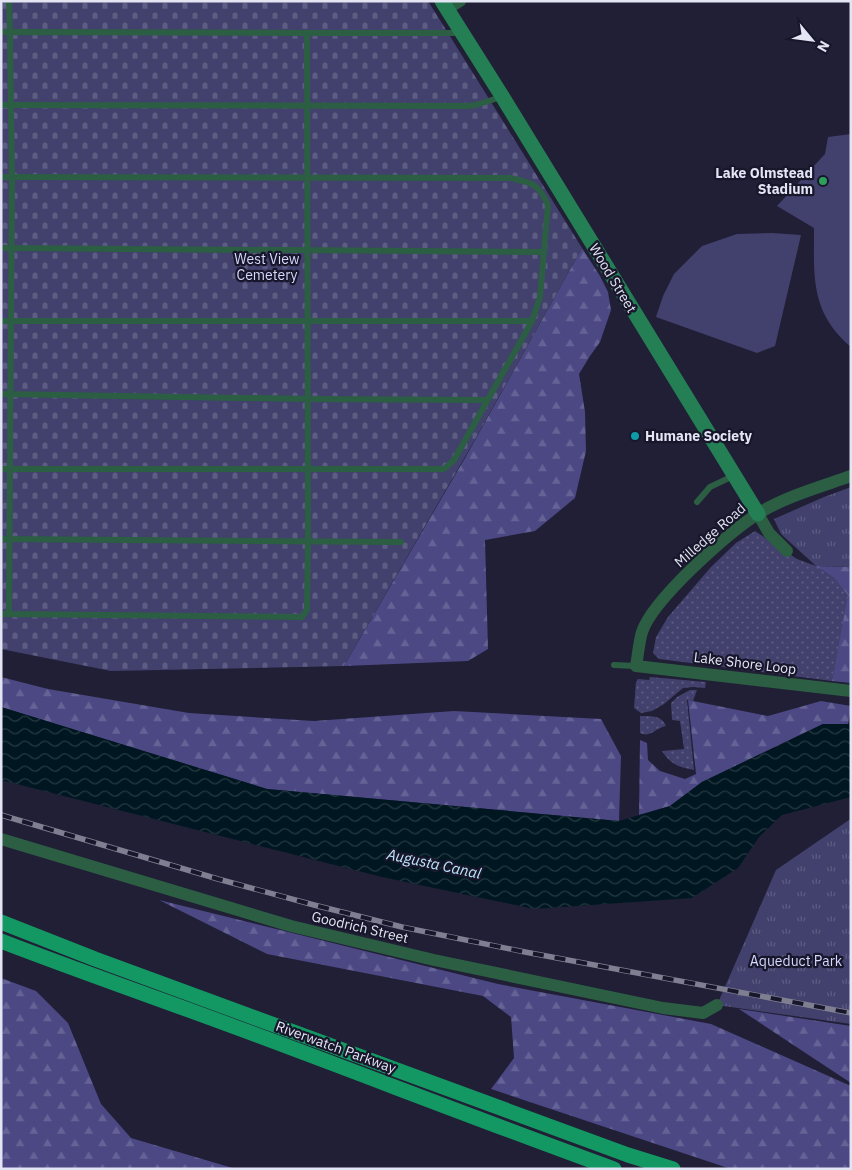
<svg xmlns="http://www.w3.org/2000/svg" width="852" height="1170" viewBox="0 0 852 1170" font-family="'IBM Plex Sans',sans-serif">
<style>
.grass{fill:url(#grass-dots)}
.forest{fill:url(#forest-firs)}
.cemetery{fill:url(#cemetery-stones)}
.park{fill:url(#park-tufts)}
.pitch{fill:#42416d}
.water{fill:url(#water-waves)}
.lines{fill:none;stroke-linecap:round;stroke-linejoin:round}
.lane{stroke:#2b5e43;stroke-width:6}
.street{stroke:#2b5e43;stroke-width:12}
.secondary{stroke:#247f55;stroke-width:15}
.primary{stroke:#139863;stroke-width:15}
.rail-casing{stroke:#7f7f92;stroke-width:5.5}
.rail{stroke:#17162b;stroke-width:4;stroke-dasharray:11;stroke-linecap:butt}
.leisure-dot{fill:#2e9e5b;stroke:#17162b;stroke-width:2}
.culture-dot{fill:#0f9aa8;stroke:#17162b;stroke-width:2}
.labels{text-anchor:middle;stroke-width:4.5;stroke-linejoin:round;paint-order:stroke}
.poi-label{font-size:14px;font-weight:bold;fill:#e4e5f4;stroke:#17162b;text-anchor:end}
.park-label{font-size:14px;fill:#d6d8fd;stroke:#17162b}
.street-label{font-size:14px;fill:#e4e5f4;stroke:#17162b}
.water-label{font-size:15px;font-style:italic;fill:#bce6fa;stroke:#17162b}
</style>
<defs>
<pattern id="grass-dots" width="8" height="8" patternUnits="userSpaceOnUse" patternTransform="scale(1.25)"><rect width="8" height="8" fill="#42416d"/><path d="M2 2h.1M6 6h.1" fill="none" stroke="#5d5c82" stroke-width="1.8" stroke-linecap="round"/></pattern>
<pattern id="forest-firs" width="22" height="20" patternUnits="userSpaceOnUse" patternTransform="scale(1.25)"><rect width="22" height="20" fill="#4b4884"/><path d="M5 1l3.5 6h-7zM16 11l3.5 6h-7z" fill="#656296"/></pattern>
<pattern id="cemetery-stones" width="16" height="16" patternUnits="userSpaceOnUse" patternTransform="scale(1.25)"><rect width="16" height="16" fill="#42416d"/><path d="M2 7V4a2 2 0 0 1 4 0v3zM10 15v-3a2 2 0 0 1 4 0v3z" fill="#5d5c82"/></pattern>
<pattern id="park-tufts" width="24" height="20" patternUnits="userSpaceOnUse" patternTransform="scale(1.25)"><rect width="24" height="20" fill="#42416d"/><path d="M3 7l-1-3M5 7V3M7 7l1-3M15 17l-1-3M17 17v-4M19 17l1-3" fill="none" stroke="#5d5c82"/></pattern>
<pattern id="water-waves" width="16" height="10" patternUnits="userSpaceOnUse" patternTransform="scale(1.25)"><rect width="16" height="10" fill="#001721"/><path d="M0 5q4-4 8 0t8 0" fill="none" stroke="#253942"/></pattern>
</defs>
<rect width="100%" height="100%" fill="#201f36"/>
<!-- grass -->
<g class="grass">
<polygon points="755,531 797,559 816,566 834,578 849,595 832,681 659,659 653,653 656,637 668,617 711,567 736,543"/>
<polygon points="650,677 706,682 705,688 693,687 683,688 664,704 652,711 641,713 634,708 636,682 638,679 649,680"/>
<path d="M690 690H697L693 701 687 700 694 770C679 767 671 765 662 751L684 749 680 721 672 720 671 703 677 697Z"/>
<path d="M640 716C650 716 662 715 666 726 655 728 651 738 640 733Z"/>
</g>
<!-- forest -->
<g class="forest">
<polygon points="582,248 600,276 608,292 611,310 600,342 590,356 579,374 585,412 586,451 575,498 535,531 485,540 488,649 468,661 344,666 465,458"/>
<polygon points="816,566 851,567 851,683 832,681 848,595 834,578"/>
<polygon points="1,677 48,689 189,713 314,721 454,711 601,719 621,756 619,821 267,789 1,707"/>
<polygon points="688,700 768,716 821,701 851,706 851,708 848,724 823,724 702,782 670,806 639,815 640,740 647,743 648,760 660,771 685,779 696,774"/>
<polygon points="159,900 498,984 711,1024 851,1086 851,1169 731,1169 491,1089 514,1058 511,1017 483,996 267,954"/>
<polygon points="1,978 36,991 68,1023 101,1104 131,1138 236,1169 1,1169"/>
<polygon points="739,1009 851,1026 851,1083"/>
</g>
<!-- cemetery -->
<polygon class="cemetery" points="1,1 428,1 582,248 473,443 344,666 111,671 1,649"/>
<!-- park -->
<g class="park">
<polygon points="851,487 851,567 816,566 781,534 774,519 824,497"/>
<polygon points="849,820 851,820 851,1024 717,1005 776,870"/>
</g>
<!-- pitch -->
<g class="pitch">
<path d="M851 134V347C810 312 814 277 814 228L777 206 825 154 828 137Z"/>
<polygon points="772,233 801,235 775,346 757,353 656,317 663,296 674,274 702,246 737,234"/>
</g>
<!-- water -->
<polygon class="water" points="1,707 267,789 619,821 670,806 702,782 823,724 851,724 851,797 782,815 759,837 738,868 692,898 534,909 382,877 1,780"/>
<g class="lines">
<!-- lane -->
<g class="lane">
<polyline points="1,32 10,32 9,1"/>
<polyline points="1,105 467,106 476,105 501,97"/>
<path d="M1 177 510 178C533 183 538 183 548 205L540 297 532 321 454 460 444 469H1"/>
<polyline points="1,248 544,252"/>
<polyline points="1,321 532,321"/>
<polyline points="1,394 308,399 487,400"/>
<polyline points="697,502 710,487 733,476"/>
<polyline points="1,539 401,542"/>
<polyline points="1,614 302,617 307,610 308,541 307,33 460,33"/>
<polyline points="9,614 12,177 10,32 307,33"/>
<polyline points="614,665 636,666"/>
</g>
<!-- street -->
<g class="street">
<polyline points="447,9 460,1"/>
<path d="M851 476C820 487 787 496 759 513 729 532 653 599 642 632 639 642 638 655 636 666L851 691"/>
<polyline points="758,514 769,533 787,551"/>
<polyline points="1,839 291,926 434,960 663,1008 703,1013 717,1005"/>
</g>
<!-- secondary -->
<polyline class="secondary" points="442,1 502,96 758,514"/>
<!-- primary -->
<g class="primary">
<polyline points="1,922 95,959 628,1155 673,1169"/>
<path d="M1 941C79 971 157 998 235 1027 362 1074 487 1123 614 1169"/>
</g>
<!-- rail casing -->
<g class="rail-casing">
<polyline id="rail" points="1,815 218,879 314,905 402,927 525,952 851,1013"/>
</g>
<!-- rail -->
<use href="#rail" class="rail"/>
</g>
<!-- markers -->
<circle class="leisure-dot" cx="823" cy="181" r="5"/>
<circle class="culture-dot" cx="635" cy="436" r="5"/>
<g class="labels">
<!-- poi labels -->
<g class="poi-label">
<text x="813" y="178">Lake Olmstead<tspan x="813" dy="16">Stadium</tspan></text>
<text x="645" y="441" text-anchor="start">Humane Society</text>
</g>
<!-- park labels -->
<g class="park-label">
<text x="267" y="264">West View<tspan x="267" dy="16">Cemetery</tspan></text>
<text x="796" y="966">Aqueduct Park</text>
</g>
<!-- street labels -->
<g class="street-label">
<text transform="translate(613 278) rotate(59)" y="5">Wood Street</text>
<text transform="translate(710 535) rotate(-41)" y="5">Milledge Road</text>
<text transform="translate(745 663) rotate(7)" y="5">Lake Shore Loop</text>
<text transform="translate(360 927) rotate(13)" y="5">Goodrich Street</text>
<text transform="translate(336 1047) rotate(20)" y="5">Riverwatch Parkway</text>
</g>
<!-- water labels -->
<g class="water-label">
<text transform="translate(434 864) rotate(12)" y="5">Augusta Canal</text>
</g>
</g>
<!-- border -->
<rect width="852" height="1170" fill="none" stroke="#e4e5f4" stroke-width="5"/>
<!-- north arrow -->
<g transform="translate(812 40) rotate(119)" stroke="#17162b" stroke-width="4" paint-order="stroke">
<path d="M0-4L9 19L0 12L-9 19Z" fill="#e4e5f4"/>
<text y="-8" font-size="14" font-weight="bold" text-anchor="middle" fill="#e4e5f4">N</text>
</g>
</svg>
